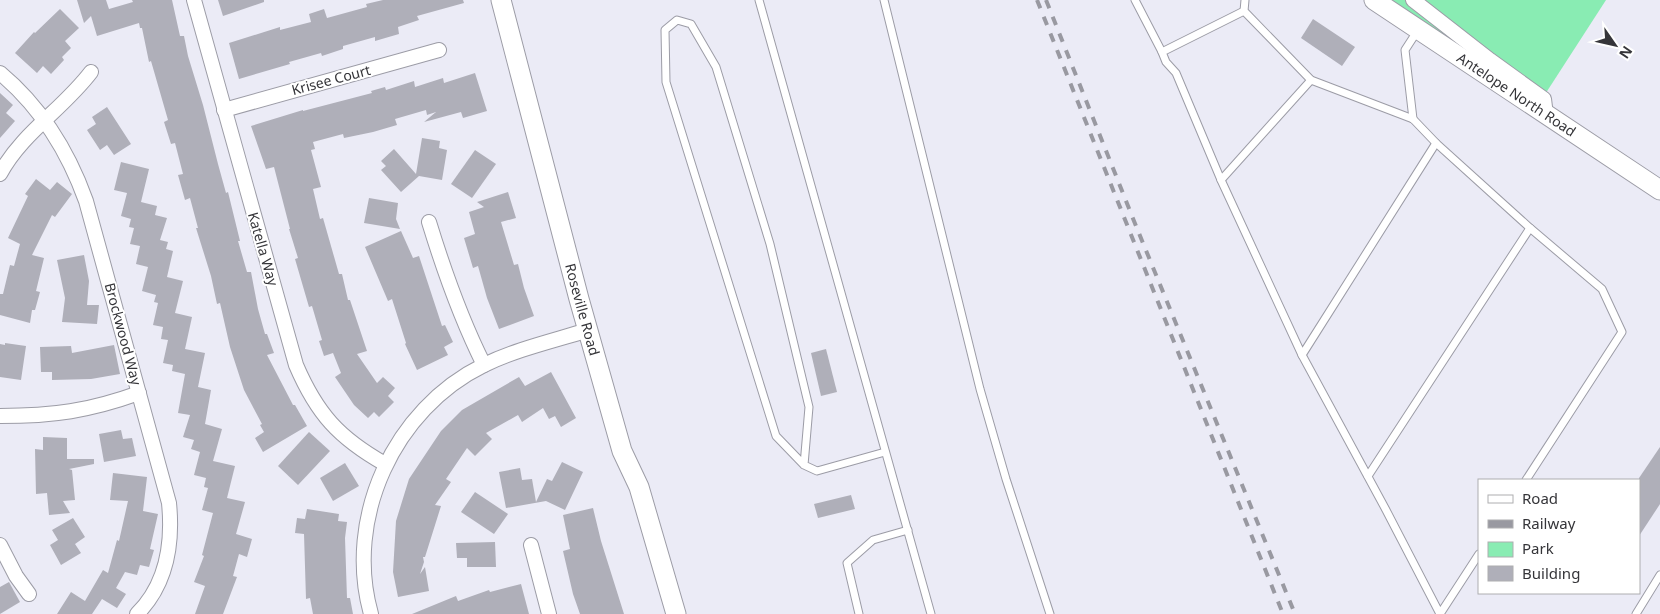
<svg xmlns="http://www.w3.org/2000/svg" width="1660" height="614" viewBox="0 0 1660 614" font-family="'Noto Sans',sans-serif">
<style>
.green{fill:#89ecb3}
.building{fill:#afafb9}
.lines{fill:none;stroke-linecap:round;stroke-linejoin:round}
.service-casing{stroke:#9c9ca6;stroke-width:9}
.minor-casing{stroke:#9c9ca6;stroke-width:16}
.secondary-casing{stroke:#9c9ca6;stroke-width:21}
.service{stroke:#fff;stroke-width:7}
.minor{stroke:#fff;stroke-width:14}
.secondary{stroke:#fff;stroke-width:19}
.rail{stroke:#9999a1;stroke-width:4;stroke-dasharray:9 9;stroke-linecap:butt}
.labels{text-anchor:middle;stroke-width:4;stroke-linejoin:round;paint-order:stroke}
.street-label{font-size:14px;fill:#353539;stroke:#fff}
</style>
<rect width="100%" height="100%" fill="#ebebf6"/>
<!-- green -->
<polygon class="green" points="1391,0 1606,0 1542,99"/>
<!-- building -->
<g class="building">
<polygon points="77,0 106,0 109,9 133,2 132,0 172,0 180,36 184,36 188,56 203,105 218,164 226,193 228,192 240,241 238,241 247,272 251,272 258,309 265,334 267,334 274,353 267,355 293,405 295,405 307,426 263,452 255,438 264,432 260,425 262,424 244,390 230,347 220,303 217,304 211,276 196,228 198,228 190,198 185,200 178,175 183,174 175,143 171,144 164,122 168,120 151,61 149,62 142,28 140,28 139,23 97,36 91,16 84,23"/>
<polygon points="218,0 264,0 264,2 223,16"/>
<polygon points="383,0 463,0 464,3 417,16 419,20 398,27 399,34 375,41 375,37 343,46 343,49 322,56 321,53 289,62 290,64 239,79 229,43 280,27 280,30 311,22 309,14 324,9 327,18 367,7 366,4"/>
<polygon points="60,9 79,28 65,41 71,48 62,57 64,60 51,74 43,66 37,73 15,53 34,32 35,33"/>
<polygon points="1313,19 1355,47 1342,66 1301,38"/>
<polygon points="475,73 487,111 463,118 461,112 424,122 436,112 427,115 426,110 395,119 397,125 373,132 344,138 343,134 313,142 315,149 311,150 321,187 313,189 320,219 323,218 339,274 342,274 348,300 350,300 367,351 357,354 377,383 383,377 395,388 388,396 394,402 379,417 374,412 368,418 354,405 335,377 341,373 333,353 324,356 319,341 322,340 312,306 309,307 295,259 298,258 289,229 290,229 274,167 266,169 251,126 303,110 303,111 372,93 371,91 385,87 386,90 414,81 415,87 443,78 444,83"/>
<polygon points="0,93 13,105 6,113 15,121 0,138"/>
<polygon points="107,107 131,144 114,155 107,145 100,150 87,130 96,124 92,117"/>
<polygon points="422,138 440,141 439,148 447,150 442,180 419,176 401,192 381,170 386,166 381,161 394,149 416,174"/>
<polygon points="475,150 496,164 472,198 451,184"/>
<polygon points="121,162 149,169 141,202 157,206 155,215 167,218 160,240 168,242 166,249 173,251 167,277 183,281 175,313 192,317 185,349 205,353 198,387 211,390 205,424 222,429 213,461 235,466 227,498 245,502 236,534 252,539 247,557 239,554 233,576 237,577 223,614 195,614 205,586 194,582 204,556 202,555 213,513 202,510 208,488 204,487 206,478 194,475 200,452 191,449 194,440 183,437 190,415 178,413 185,374 172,371 173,365 163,363 168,340 161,339 163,327 153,325 158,303 154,302 156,295 142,291 148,267 136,264 140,246 130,244 134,228 129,227 131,219 121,216 127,193 114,190"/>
<polygon points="36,179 50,190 57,182 72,194 55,217 52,215 32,255 44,258 36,291 40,292 35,310 32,310 30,323 0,315 0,294 3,294 10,265 14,266 20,244 8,238 28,196 25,194"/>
<polygon points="508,192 516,218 501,222 514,265 518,264 524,288 534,316 499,329 487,298 478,266 473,268 464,238 475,234 469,212 484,207 477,202"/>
<polygon points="369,198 398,203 396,219 400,229 364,223"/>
<polygon points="401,231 413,258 419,256 442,326 445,325 453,342 444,347 448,355 417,370 405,344 406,343 392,299 388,301 365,247"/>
<polygon points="84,255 89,281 87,305 99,305 97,324 62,322 65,298 57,260"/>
<polygon points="5,343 26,346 21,380 0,377 0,344 5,345"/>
<polygon points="114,345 120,374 91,379 52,380 52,372 41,372 40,347 71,346 72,353"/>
<polygon points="826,349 837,392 821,396 811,353"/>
<polygon points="551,372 576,418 561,427 555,416 549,419 543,408 522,422 518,415 486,433 492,439 475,456 467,448 446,479 451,482 435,505 441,506 425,557 423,557 424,562 420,574 425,567 429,591 398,597 393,572 396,521 409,479 441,431 462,410 519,377 525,386"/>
<polygon points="121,430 123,439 132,438 136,456 104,462 99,434"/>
<polygon points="309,432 330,451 298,485 278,466"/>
<polygon points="43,437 67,438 67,459 94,459 94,464 69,469 72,470 75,500 63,501 70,513 49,515 47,493 36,494 35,449 43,450"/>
<polygon points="1660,447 1660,504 1639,536 1639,478"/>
<polygon points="562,462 583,472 565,510 546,501 506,508 499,472 520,468 522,480 532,479 536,502 547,479 552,481"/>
<polygon points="345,463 359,486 333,501 320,478"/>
<polygon points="113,473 147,477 143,511 158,514 150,549 154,550 149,567 140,565 137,575 125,572 116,588 126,594 117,608 102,599 92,614 57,614 71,592 85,601 103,570 108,573 117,540 119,541 128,501 110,500"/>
<polygon points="475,492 508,514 494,534 461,512"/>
<polygon points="851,495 855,509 818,518 814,504"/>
<polygon points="593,508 601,541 624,614 580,614 573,594 563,551 570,549 563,515"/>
<polygon points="307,509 339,514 338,521 347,522 345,538 347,598 350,598 353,614 313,614 310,598 306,599 304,534 295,533 297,518 305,519"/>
<polygon points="73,518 85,537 75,544 81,553 61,565 50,545 58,540 52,530"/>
<polygon points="495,542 496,567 467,567 467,558 457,558 456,543"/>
<polygon points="9,582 20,602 0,614 0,587"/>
<polygon points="521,584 529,614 412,614 456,596 458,601 489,590 490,592"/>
</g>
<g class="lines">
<!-- service casing -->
<g class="service-casing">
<g id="service">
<polyline points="759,0 931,614"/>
<polyline points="884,0 980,389 1006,479 1050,614"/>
<polyline points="1135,0 1162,52"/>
<polyline points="1245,0 1244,11 1311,80 1413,119 1436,143 1530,228 1602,289 1622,332 1526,480"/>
<polyline points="1244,11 1162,52 1166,62 1176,73 1221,180 1302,355 1436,143"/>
<polyline points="1413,119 1405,50 1418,30"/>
<polyline points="1221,180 1311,80"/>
<polyline points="1302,355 1386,510 1440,614 1479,554"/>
<polyline points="804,465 809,407 770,244 716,67 691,24 677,20 665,30 666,82 776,436 804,465 817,471 885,452"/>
<polyline points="1368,476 1530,228"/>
<polyline points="859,614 847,563 873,540 908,530"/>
<polyline points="1636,614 1660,575"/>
</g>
</g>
<!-- minor casing -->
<g class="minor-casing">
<g id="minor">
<path d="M194 0 296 365C317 414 339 438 385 464"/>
<polyline points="1413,0 1490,60 1544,99 1546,115"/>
<path d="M0 73C42 108 68 151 86 201L169 503C173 543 167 584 137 614"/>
<polyline points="224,110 439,50"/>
<path d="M0 174C22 133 63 109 91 72"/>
<path d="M429 222C444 271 461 319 484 365"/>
<path d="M0 416C53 416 89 411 139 393"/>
<polyline points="0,545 16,576 29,594"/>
<polyline points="531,545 549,614"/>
<path d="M371 614C344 518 394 409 484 365 517 349 553 341 588 330"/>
</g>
</g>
<!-- secondary casing -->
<g class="secondary-casing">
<g id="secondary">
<path id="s1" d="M501 0 579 299 622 451 639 487 676 614"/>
<path id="s2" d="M1374 0 1660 190"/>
</g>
</g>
<!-- service -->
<use href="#service" class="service"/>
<!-- minor -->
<use href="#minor" class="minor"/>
<!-- secondary -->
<use href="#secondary" class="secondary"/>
<!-- rail -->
<g class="rail">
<polyline points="1037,0 1283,614"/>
<polyline points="1046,0 1136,226 1295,614"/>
</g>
</g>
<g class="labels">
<!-- street labels -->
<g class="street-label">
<text transform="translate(331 80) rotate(-15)" y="5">Krisee Court</text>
<text dy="5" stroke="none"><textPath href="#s2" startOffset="171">Antelope North Road</textPath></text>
<text transform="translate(263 249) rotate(74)" y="5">Katella Way</text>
<text dy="5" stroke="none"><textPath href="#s1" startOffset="320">Roseville Road</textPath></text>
<text transform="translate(123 334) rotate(75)" y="5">Brockwood Way</text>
</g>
</g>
<!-- legend -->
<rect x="1478" y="479" width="162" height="115" fill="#ffffff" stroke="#aeaeb0"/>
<rect x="1488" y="495" width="25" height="8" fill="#ffffff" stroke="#aeaeb0"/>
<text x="1522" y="504" font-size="15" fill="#353539">Road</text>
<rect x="1488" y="520" width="25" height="8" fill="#9999a1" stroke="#aeaeb0"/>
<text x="1522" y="529" font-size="15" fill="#353539">Railway</text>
<rect x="1488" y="542" width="25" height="15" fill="#89ecb3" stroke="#aeaeb0"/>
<text x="1522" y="554" font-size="15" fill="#353539">Park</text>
<rect x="1488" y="566" width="25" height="15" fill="#afafb9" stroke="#aeaeb0"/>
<text x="1522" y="579" font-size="15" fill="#353539">Building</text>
<!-- north arrow -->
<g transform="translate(1615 45) rotate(124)" stroke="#ffffff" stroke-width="4" paint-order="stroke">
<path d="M0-4L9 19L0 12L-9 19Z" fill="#353539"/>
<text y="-8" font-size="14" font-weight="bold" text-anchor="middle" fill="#353539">N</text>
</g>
</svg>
